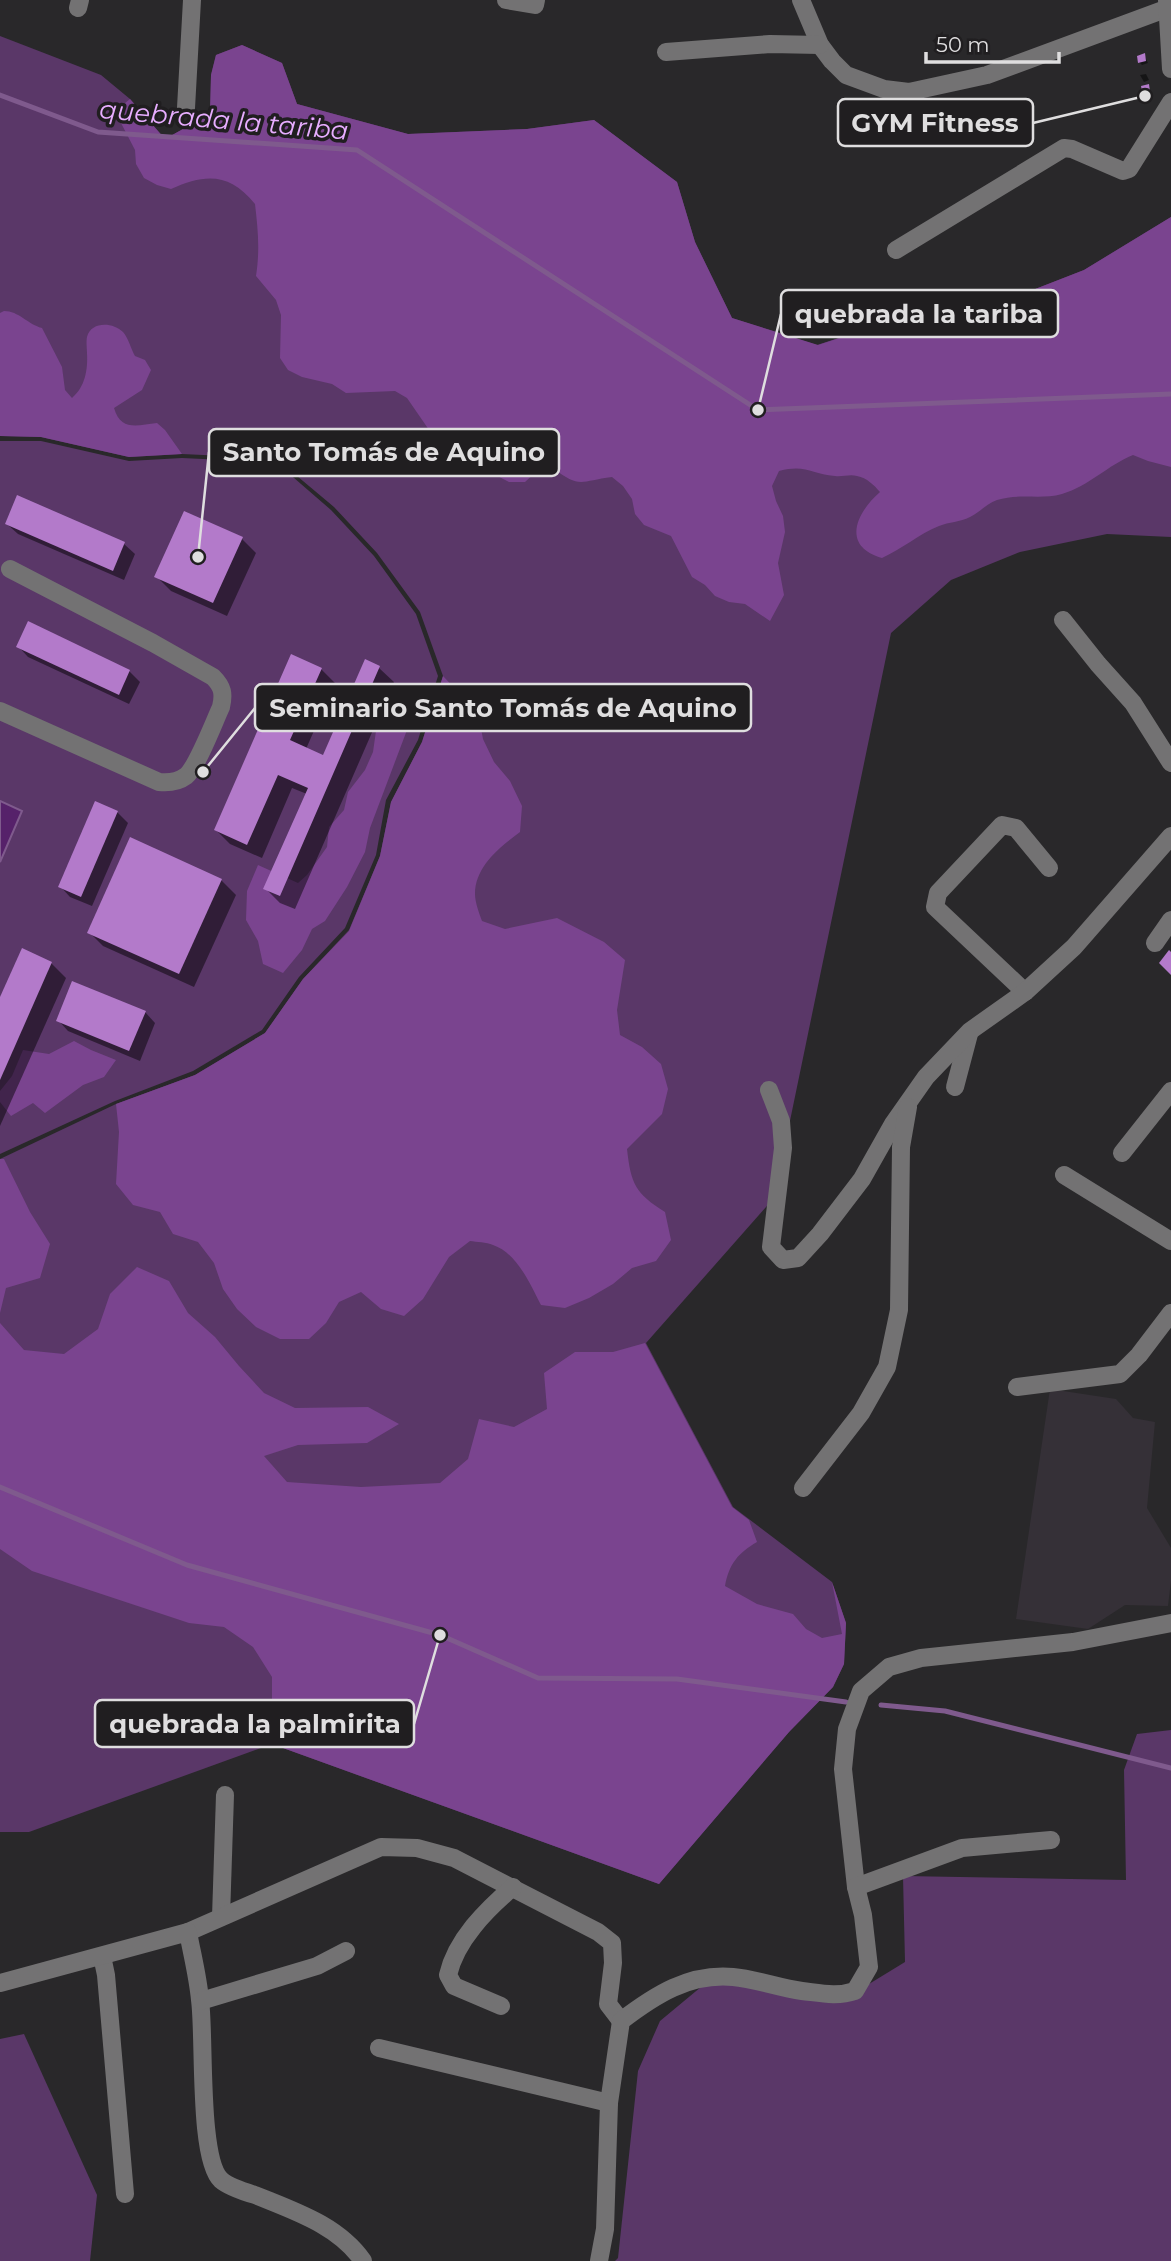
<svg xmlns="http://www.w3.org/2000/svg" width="1171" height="2261" viewBox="0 0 1171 2261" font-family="Montserrat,sans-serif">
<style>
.built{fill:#353037}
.green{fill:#5a3768}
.forest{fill:#7a448f}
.water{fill:#56216a;stroke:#7f5a8d;stroke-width:2}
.shadow{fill:#0007}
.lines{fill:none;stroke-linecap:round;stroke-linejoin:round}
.stream{stroke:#7f5a8d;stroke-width:5}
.building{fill:#b37aca}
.minor{stroke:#737273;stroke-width:18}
.labels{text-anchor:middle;stroke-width:7;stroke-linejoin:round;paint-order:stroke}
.water-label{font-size:26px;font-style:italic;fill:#e7adff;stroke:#201e20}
.leader{fill:none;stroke:#dfdedf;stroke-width:2.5}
.callout-dot{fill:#dfdedf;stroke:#201e20;stroke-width:2.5}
.callout{fill:#201e20;stroke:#dfdedf;stroke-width:2.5}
.callout-label{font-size:26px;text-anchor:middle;font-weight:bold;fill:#dfdedf}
</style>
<rect width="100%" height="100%" fill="#29282a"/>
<!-- built -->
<polygon class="built" points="1050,1389 1116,1399 1133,1418 1155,1422 1147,1508 1171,1548 1171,1581 1168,1606 1125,1605 1088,1629 1016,1619"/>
<!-- green -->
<g class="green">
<polygon points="0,36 101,75 130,99 165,139 210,114 211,75 216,55 242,45 282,63 297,104 408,134 527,129 594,120 677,182 695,242 732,318 817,345 931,308 1007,300 1084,270 1171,217 1171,537 1107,534 1020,552 951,580 891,633 774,1198 646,1343 733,1507 832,1582 846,1623 844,1664 833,1687 789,1732 659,1884 272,1744 29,1832 0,1832 0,1159 116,1104 195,1075 265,1033 303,979 349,930 380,856 391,802 422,742 443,676 420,612 377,553 334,507 272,455 246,457 182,454 129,457 41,437 0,436"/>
<polygon points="0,441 41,441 129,461 182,458 245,461 286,471 331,510 374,556 416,614 438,676 418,740 386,800 376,855 345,928 299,977 262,1030 193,1071 115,1101 0,1154"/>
<polygon points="1171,1730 1171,2261 615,2261 618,2258 638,2071 660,2021 713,1977 851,1995 905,1962 903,1876 1126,1880 1124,1770 1137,1734"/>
<polygon points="24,2034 97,2195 90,2261 0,2261 0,2039"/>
</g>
<!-- forest -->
<g class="forest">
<path d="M242 45 282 63 297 104 408 134 527 129 594 120 677 182 695 242 732 318 818 345 931 308 1007 300 1084 270 1171 217V467L1148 461 1133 455C1108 465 1089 486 1062 494 1041 500 1019 493 997 500 986 504 980 512 970 517 960 522 949 522 939 526 919 534 902 549 882 558 841 546 856 513 880 492 874 485 867 478 857 476 850 474 842 477 835 476 811 474 806 464 779 471L772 486 776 501 783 516 785 532 778 563 784 595 770 621 745 604 729 602 715 596 705 585 692 577 671 536 644 525 635 514 632 499 623 486 612 477C580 481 580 489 553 468L537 471 525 482H509L482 468 476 455 468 443 453 439 436 440 407 398 395 391 346 393 332 384 302 377 288 370 280 358 281 315 276 300 256 276C260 250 258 230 255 204 230 173 206 173 171 189L157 185 144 178 136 164 135 150 121 123 119 108 130 99 165 139 210 114 211 75 216 55Z"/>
<path d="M4 311C19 311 27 324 42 328L62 367 65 390 72 398C85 387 88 370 87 353 87 349 86 341 87 337 91 321 113 322 123 332 128 337 131 349 135 356L145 360 151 370 142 390 114 408C121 432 138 425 157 423L165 430 182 454 129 457 41 437 0 436V313Z"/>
<path d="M443 676 478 713 483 739 494 762 510 781 522 806 520 832C500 847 475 866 475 894 475 902 479 913 482 921L505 929 557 918 604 942 625 960 617 1010 620 1035 642 1047 661 1064 668 1089 662 1114 627 1149C631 1184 635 1193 665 1212L671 1240 656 1261 632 1268 613 1284 589 1298 565 1308 541 1305C530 1284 517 1253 493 1245 486 1242 477 1242 470 1241L449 1257 423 1299 404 1316 381 1309 361 1292 339 1302 326 1323 309 1339H280L256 1327 237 1309 223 1289 214 1263 198 1242 173 1234 160 1212 133 1205 116 1184 119 1132 116 1104 195 1075 265 1033 303 979 349 931 380 856 391 802 422 742Z"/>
<polygon points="391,707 406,709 407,730 370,828 365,852 347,887 325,921 312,929 302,950 283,973 263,964 258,941 246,920 247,891 258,865 298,883 307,875 327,847 329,827 344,810 348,792 365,770 373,752 377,724"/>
<polygon points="74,1041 91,1050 116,1060 104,1077 83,1085 45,1113 33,1103 11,1116 0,1102 0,1091 12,1076 23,1050 49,1054"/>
<polygon points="0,1159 4,1159 30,1212 50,1244 40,1278 6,1288 0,1313"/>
<path d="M137 1267 169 1281 188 1313 215 1337 239 1366 264 1393 295 1408 368 1407 399 1424 367 1443 298 1445 264 1456 287 1482 361 1487 440 1483 468 1459 479 1419 514 1427 547 1409 544 1373 575 1352H613L645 1343 732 1507 749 1520 757 1542C738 1553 729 1564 725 1586L757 1604 793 1614 806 1629 822 1638 842 1634 832 1582 846 1623 844 1664 833 1687 789 1732 659 1884 272 1744V1677L253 1647 224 1627 189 1623 32 1571 0 1549V1323L24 1350 64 1354 98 1329 110 1294Z"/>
</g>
<!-- water -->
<polygon class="water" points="0,801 22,811 0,862"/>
<!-- shadow -->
<g class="shadow">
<polygon points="1144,55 1148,63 1142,65 1139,62"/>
<polygon points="1146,74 1149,80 1144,82 1140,75"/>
<polygon points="1148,86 1152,95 1148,102 1143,87"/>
<polygon points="18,498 124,544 135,554 124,580 18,534 7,524"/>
<polygon points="242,539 256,553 227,616 171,591 156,576"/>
<polygon points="18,646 129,671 140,682 129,704 28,657"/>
<polygon points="365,662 379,668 394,682 295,909 280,903 265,888 307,794 292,788 262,858 230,844 216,830 321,669 335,683 306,749 324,757"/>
<polygon points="117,812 128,823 92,906 70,897 60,886"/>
<polygon points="221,880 236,895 194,987 103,946 89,932"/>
<polygon points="51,963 66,978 0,1126 0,1002"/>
<polygon points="145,1012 155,1023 140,1061 68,1031 58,1020"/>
</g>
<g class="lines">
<!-- stream -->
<g class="stream">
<polyline points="0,95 98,132 357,150 758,410 1171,394"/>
<polyline points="0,1487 187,1565 440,1635 538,1678 677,1679 846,1702"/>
<polyline points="881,1705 945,1711 1171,1768"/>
</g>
</g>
<!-- building -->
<g class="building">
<polygon points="1145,53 1146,61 1138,63 1137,56"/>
<polygon points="1149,84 1150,92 1144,101 1141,86"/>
<polygon points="17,495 125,542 113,571 5,524"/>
<polygon points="184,511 243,537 213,603 154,577"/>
<polygon points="28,621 130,670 119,695 16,647"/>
<polygon points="291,654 322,668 290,740 323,755 365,659 380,666 280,896 263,889 308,788 278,775 247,845 214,830"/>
<polygon points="95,801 118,811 81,897 58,887"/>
<polygon points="130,837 222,879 179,974 87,933"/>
<polygon points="22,948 52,962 0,1080 0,997"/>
<polygon points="1169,950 1171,952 1171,975 1159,963"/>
<polygon points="72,981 146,1011 129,1051 56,1021"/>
</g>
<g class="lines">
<!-- minor -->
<g class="minor">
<polyline points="506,0 535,5 536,0"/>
<polyline points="801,0 820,45 832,61 846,75 884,89 909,92 987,75 1171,7"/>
<polyline points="1167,0 1171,69"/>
<polyline points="78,8 80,0"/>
<polyline points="666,52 770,44 820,45"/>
<polyline points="186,108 192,0"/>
<polyline points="896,250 1064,148 1072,149 1123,171 1129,169 1171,102"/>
<polyline points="1063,620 1098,664 1133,703 1171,763"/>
<path d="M0 711 159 782C169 783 178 782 186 776 197 767 214 722 221 707 224 694 223 687 213 677L153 643 10 569"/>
<polyline points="1155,943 1171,920"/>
<polyline points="1025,992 935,907 938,893 1002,825 1016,828 1049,868"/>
<polyline points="955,1087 969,1034"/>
<polyline points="769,1090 781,1121 783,1148 771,1247 783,1260 798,1258 820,1234 862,1179 893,1124 926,1077 970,1031 1025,992 1074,947 1171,836"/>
<polyline points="1122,1153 1171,1091"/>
<polyline points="1064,1175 1171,1241"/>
<polyline points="1017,1387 1120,1374 1139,1355 1171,1313"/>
<polyline points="803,1488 861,1413 887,1367 899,1310 901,1147 908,1107"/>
<polyline points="856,1887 843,1769 847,1729 861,1691 889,1667 921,1658 1073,1642 1171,1623"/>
<polyline points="221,1917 225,1795"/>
<polyline points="188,1932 381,1847 417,1848 454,1858 598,1932 612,1943 613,1963 608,2004 621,2021"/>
<polyline points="102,1956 106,1975 125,2194"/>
<path d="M0 1983 188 1932C192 1954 198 1977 200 2000 205 2035 198 2159 221 2180 229 2187 245 2192 255 2195 294 2211 338 2225 363 2261"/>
<polyline points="201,2001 317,1966 346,1951"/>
<path d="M501 2006 454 1986 448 1975C456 1940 486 1910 513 1887"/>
<polyline points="379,2048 609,2103"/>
<path d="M599 2261 605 2229 609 2103 621 2021C655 1995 689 1973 733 1977 756 1979 779 1988 802 1991 820 1993 837 1997 855 1991L869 1967 863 1915 856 1887 962 1848 1051 1840"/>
</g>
</g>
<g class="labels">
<!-- water labels -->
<g class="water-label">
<text transform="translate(224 120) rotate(5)" y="9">quebrada la tariba</text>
</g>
</g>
<!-- callouts -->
<path class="leader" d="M1145 96L1033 123M758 410L781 314M198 557L209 452M203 772L255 708M440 1635L414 1724"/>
<g class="callout-dot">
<circle cx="1145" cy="96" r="7"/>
<circle cx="758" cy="410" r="7"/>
<circle cx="198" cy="557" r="7"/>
<circle cx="203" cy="772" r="7"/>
<circle cx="440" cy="1635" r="7"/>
</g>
<g class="callout">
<rect x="838" y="99" width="195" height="47" rx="7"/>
<rect x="781" y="290" width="277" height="47" rx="7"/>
<rect x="209" y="429" width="350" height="47" rx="7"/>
<rect x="255" y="684" width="496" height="47" rx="7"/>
<rect x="95" y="1700" width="319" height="47" rx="7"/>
</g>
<g class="callout-label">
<text x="935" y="132">GYM Fitness</text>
<text x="919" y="323">quebrada la tariba</text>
<text x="384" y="461">Santo Tomás de Aquino</text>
<text x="503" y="717">Seminario Santo Tomás de Aquino</text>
<text x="255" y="1733">quebrada la palmirita</text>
</g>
<!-- scale -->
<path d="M926 52v10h133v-10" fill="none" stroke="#dfdedf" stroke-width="3.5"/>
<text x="936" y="52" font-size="21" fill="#dfdedf" stroke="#201e20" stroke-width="5" paint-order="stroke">50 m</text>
</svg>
